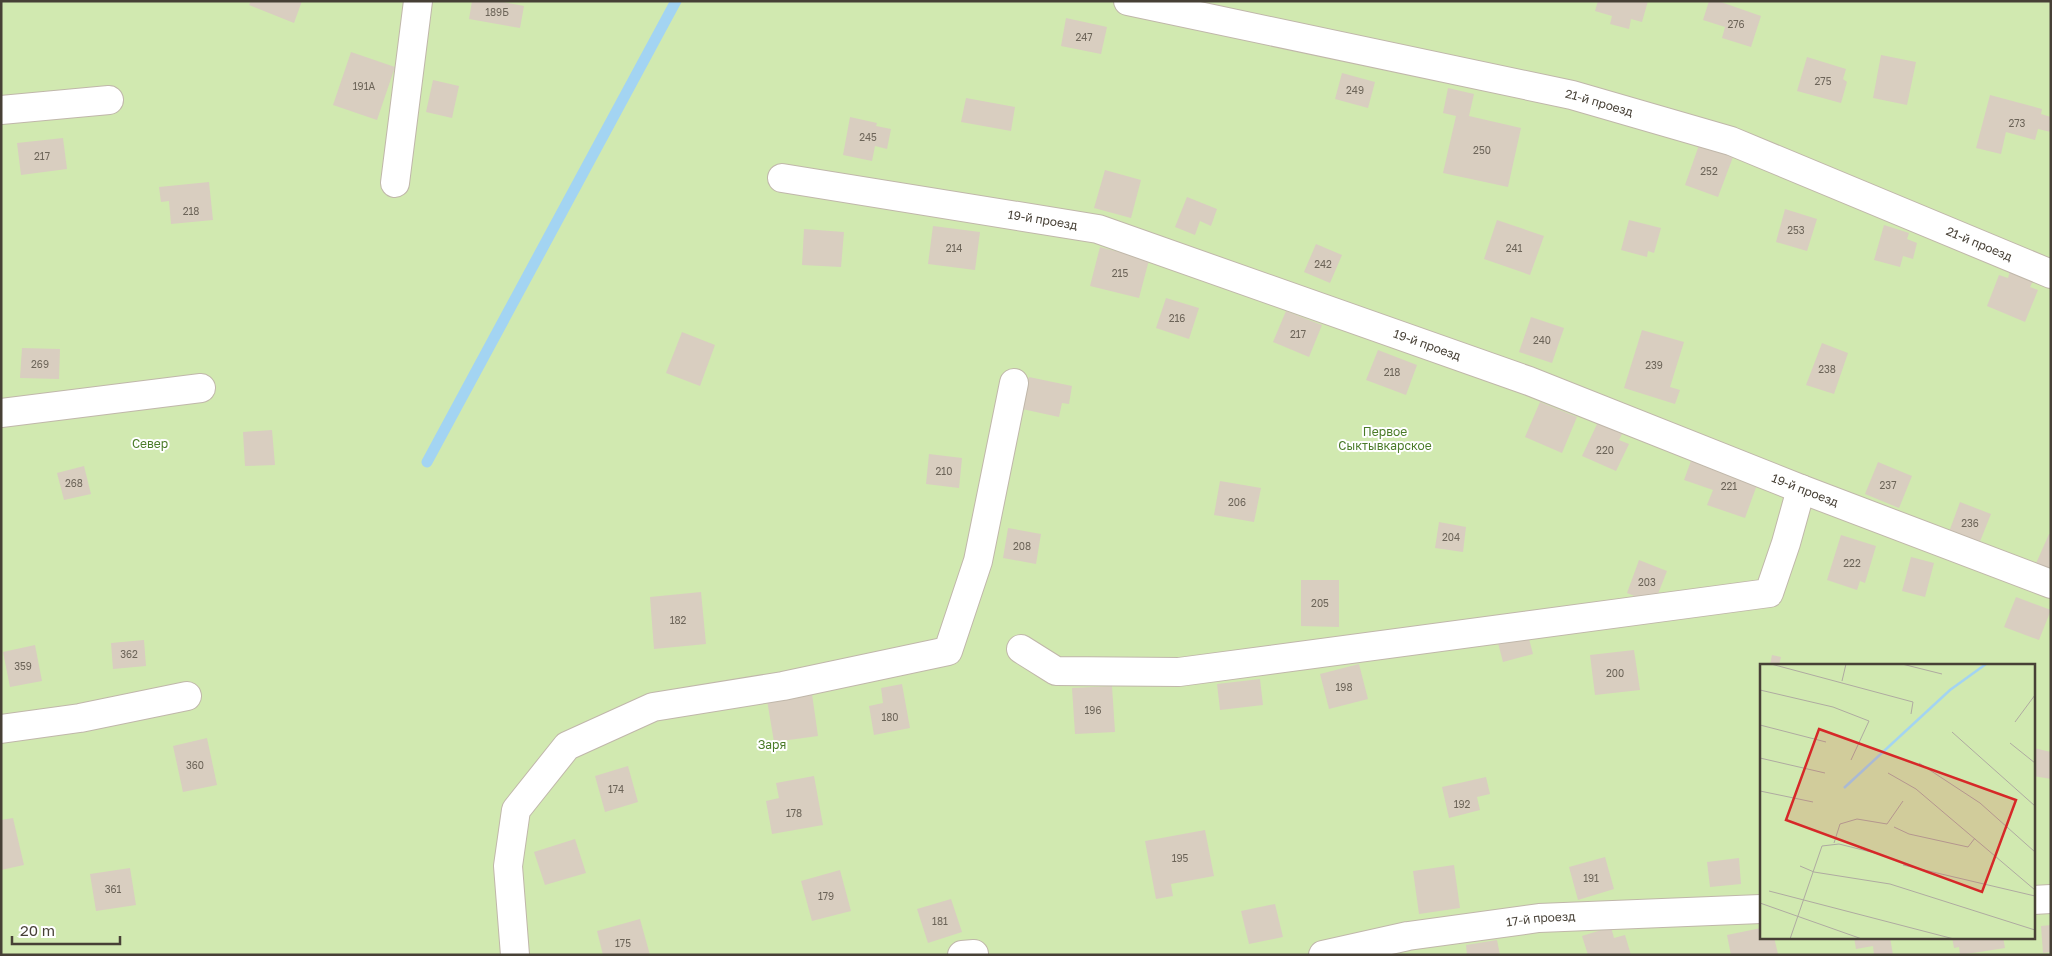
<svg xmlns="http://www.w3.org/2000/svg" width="2052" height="956" viewBox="0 0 2052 956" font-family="'Golos Text',sans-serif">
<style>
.green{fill:#d1e9b0;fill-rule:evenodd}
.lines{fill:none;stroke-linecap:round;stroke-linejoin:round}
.stream{stroke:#a3d4f2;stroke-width:11}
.building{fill:#d9cec0}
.minor-casing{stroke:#c0b7aa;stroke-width:30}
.minor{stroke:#fff;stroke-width:28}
.labels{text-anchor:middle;stroke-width:4;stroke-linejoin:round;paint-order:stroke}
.number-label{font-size:10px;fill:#6c6458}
.street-label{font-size:12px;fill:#474036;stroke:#fff}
.park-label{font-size:12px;fill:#4a7b28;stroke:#fff}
.inset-river{fill:none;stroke:#a3d4f2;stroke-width:2.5}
.inset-road{fill:none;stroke:#afaaa1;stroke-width:1}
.view{fill:#d62828;fill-opacity:0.15;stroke:#d62828;stroke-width:2.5}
.inset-edge{fill:none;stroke:#474036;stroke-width:2.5}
</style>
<rect width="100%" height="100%" fill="#f4f0e8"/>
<!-- green -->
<path class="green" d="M1 1H2051V955H1ZM1761 665H2033V937H1761Z"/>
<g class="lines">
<!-- stream -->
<polyline class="stream" points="427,462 676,1"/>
</g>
<!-- building -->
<g class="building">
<polygon points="251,1 302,1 294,23 249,5"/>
<polygon points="472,1 498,1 524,6 520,28 469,19"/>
<polygon points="1598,1 1648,1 1642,22 1631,19 1629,29 1610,24 1612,16 1595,11"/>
<polygon points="1709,1 1718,1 1761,16 1751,47 1722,38 1725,27 1703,20"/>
<polygon points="1066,18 1107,27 1101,54 1061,46"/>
<polygon points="351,52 395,67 377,120 333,105"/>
<polygon points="1881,55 1916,62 1907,105 1873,98"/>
<polygon points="1807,57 1846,69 1843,79 1847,82 1841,103 1797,91"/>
<polygon points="1342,73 1375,82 1368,108 1335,99"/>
<polygon points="433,80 459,86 452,118 426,112"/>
<polygon points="1448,88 1474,94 1469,116 1521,128 1508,187 1443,173 1456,116 1443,113"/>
<polygon points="1990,95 2042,109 2041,114 2051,117 2051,132 2038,129 2035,140 2006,132 2001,154 1976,148"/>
<polygon points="966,98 1015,107 1011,131 961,122"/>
<polygon points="850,117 877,123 876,126 891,129 887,149 875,146 872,161 843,155"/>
<polygon points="63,138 67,169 21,175 17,143"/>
<polygon points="1699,145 1733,157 1718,197 1685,185"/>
<polygon points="1105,170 1141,180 1131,218 1094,208"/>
<polygon points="209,182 213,220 171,224 169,201 161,202 159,187"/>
<polygon points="1187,197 1217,209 1211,226 1200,221 1195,235 1175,227"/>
<polygon points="1785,209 1817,219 1807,251 1776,242"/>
<polygon points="1497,220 1544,236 1530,275 1484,259"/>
<polygon points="1629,220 1661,228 1654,253 1648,251 1647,257 1621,250"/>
<polygon points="1884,225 1909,233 1907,239 1917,243 1913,259 1903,256 1900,267 1874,260"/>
<polygon points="933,226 980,232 975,270 928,264"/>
<polygon points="804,229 844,232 841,267 802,265"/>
<polygon points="1316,244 1342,255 1330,283 1304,272"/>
<polygon points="1100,247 1149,260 1139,298 1090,286"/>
<polygon points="2010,271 2033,281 2030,287 2038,290 2025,322 1987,306 1999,275 2008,278"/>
<polygon points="1166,298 1199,308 1189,339 1156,328"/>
<polygon points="1286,311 1322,325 1309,357 1273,342"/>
<polygon points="1531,317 1564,328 1552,363 1519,352"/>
<polygon points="1642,330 1684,342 1670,387 1680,390 1675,404 1624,388"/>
<polygon points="682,332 715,345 700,386 666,373"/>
<polygon points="1822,343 1848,353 1834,394 1806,385"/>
<polygon points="22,348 60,349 59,379 20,378"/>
<polygon points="1378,350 1417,365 1406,395 1366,380"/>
<polygon points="1029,377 1072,386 1069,404 1062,403 1059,417 1022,409"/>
<polygon points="1540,402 1577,417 1562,453 1525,437"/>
<polygon points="1598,422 1622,434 1619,440 1629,444 1616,471 1582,456"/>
<polygon points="272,430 275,465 245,466 243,432"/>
<polygon points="929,454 962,458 959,488 926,484"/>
<polygon points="1692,458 1758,482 1745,518 1707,505 1713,490 1684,480"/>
<polygon points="1878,462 1912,476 1899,508 1865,494"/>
<polygon points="84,466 91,494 64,500 57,473"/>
<polygon points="1220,481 1261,488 1254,522 1214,515"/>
<polygon points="1960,502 1991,514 1979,544 1949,532"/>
<polygon points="1439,522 1466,527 1463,552 1435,548"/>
<polygon points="1008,528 1041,534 1036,564 1003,558"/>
<polygon points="2049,534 2051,534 2051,575 2034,568"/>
<polygon points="1841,535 1876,546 1865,583 1860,581 1857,590 1827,580"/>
<polygon points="1911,557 1934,563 1925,597 1902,591"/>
<polygon points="1639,560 1667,571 1654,604 1627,593"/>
<polygon points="1301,580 1339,580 1339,627 1301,626"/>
<polygon points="701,592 706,644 654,649 650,597"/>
<polygon points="2016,597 2051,610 2039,640 2004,627"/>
<polygon points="1528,635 1533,654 1503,662 1498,643"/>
<polygon points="144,640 146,666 113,669 111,643"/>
<polygon points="35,645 42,681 10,687 3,652"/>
<polygon points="1634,650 1640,690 1595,695 1590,655"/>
<polygon points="1772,655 1781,657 1779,665 1770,665"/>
<polygon points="1359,664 1368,699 1329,709 1320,674"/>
<polygon points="1260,679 1263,705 1220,710 1217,684"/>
<polygon points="902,684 910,728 874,735 869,706 883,703 881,688"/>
<polygon points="1112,686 1115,732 1075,734 1072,688"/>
<polygon points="812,694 818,736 774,742 767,700"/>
<polygon points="207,738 217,785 183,792 173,746"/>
<polygon points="2034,748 2051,752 2051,779 2033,776"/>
<polygon points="628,766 638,802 605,812 595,776"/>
<polygon points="814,776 823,825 772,834 766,801 779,798 776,783"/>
<polygon points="1486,777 1490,794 1477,797 1480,810 1449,818 1442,787"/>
<polygon points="13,818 24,865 1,870 1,820"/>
<polygon points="1205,830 1214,876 1171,884 1173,896 1156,899 1145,841"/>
<polygon points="575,839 586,873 545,885 534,852"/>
<polygon points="1605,857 1614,889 1578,900 1569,867"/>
<polygon points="1739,858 1741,884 1710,887 1707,862"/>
<polygon points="1454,865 1460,908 1419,914 1413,871"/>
<polygon points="130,868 136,905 96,911 90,874"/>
<polygon points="840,870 851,911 812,921 801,881"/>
<polygon points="951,899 962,932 928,943 917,909"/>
<polygon points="1275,904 1283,937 1249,944 1241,911"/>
<polygon points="640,919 650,955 603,955 597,931"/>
<polygon points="2051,925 2051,952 2043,953 2041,926"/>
<polygon points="1611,927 1614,938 1625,935 1631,955 1588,955 1582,936"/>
<polygon points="1761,928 1761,937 1774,937 1778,954 1731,955 1727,935"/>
<polygon points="1854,937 1890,937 1893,955 1874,955 1873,946 1856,949"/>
<polygon points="1952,937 2003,937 2005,948 1960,955 1959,947 1954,948"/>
<polygon points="1497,940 1500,955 1467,955 1466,945"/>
</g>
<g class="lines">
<!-- minor casing -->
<g class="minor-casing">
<g id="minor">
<path id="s1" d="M1128 1 1572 95 1731 141 2051 274"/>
<polyline points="1,110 109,100"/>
<path id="s2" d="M782 178 1098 229 1529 381 1801 489 2051 584"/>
<polyline points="395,183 418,1"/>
<polyline points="1,413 201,388"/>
<polyline points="1021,649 1056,671 1179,672 1769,593 1786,543 1801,489"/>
<polyline points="1,729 80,718 187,696"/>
<polyline points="2033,900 2051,899"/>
<polyline points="515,955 508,866 516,810 567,746 653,707 783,686 948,651 978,561 1014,383"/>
<polyline points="962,955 974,954"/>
<path id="s3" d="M1323 955 1408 936 1539 918 1761 909"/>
</g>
</g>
<!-- minor -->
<use href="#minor" class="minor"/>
</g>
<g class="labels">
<!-- number labels -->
<g class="number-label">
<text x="497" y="16">189Б</text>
<text x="1736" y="28">276</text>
<text x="1084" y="41">247</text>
<text x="1823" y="85">275</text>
<text x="364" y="90">191А</text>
<text x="1355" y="94">249</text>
<text x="2017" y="127">273</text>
<text x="868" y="141">245</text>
<text x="1482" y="154">250</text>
<text x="42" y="160">217</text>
<text x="1709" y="175">252</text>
<text x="191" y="215">218</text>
<text x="1796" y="234">253</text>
<text x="954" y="252">214</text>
<text x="1514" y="252">241</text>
<text x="1323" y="268">242</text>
<text x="1120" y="277">215</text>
<text x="1177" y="322">216</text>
<text x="1298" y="338">217</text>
<text x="1542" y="344">240</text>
<text x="40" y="368">269</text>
<text x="1654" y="369">239</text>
<text x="1827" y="373">238</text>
<text x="1392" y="376">218</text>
<text x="1605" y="454">220</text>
<text x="944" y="475">210</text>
<text x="74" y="487">268</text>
<text x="1888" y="489">237</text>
<text x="1729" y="490">221</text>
<text x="1237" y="506">206</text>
<text x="1970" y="527">236</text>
<text x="1451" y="541">204</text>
<text x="1022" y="550">208</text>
<text x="1852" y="567">222</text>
<text x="1647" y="586">203</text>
<text x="1320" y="607">205</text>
<text x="678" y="624">182</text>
<text x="129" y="658">362</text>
<text x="23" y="670">359</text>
<text x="1615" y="677">200</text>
<text x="1344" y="691">198</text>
<text x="1093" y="714">196</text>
<text x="890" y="721">180</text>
<text x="195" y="769">360</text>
<text x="616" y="793">174</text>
<text x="1462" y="808">192</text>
<text x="794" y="817">178</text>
<text x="1180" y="862">195</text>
<text x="1591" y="882">191</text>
<text x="113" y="893">361</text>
<text x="826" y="900">179</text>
<text x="940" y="925">181</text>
<text x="623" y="947">175</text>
</g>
<!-- street labels -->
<g class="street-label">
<text dy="4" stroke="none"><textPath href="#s1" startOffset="482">21-й проезд</textPath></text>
<text dy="4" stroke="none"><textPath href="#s2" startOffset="264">19-й проезд</textPath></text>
<text dy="4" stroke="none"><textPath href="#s1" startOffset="888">21-й проезд</textPath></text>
<text dy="4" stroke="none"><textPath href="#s2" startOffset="669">19-й проезд</textPath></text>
<text dy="4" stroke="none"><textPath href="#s2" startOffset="1074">19-й проезд</textPath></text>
<text dy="4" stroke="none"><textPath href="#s3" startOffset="221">17-й проезд</textPath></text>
</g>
<!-- park labels -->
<g class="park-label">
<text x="1385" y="436">Первое<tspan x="1385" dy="14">Сыктывкарское</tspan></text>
<text x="150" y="448">Север</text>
<text x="772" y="749">Заря</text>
</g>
</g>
<!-- overview -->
<g transform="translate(1760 664)">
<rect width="275" height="275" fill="#f4f0e8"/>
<path d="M0 0H275V275H0Z" fill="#d1e9b0"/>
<path class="inset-river" d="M84 124 190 26 226 0"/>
<path class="inset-road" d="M11 0 153 38 151 50M142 0 182 10M82 17 86 0M0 26 73 43 109 57 91 96M255 58 275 31M0 61 66 78M192 68 275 142M250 79 275 99M0 94 65 109M159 99 220 139 275 188M128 109 156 125 275 226M0 127 53 138M134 163 149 170 208 183 215 174M74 179 80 160 97 155 127 160 143 137M143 201 275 232M40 202 54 208 130 220 275 266M9 227 194 275M0 239 102 275M30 275 62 182 79 180 119 190"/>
<path class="view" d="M59 65 256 136 222 228 26 156Z"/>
<rect width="275" height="275" class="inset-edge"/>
</g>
<!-- border -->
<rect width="2052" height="956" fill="none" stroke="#474036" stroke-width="5"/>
<!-- scale -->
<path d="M12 936v8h108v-8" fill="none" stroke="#474036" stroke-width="2.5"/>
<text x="20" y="936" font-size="15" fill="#474036" stroke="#ffffff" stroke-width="4" paint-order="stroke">20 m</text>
</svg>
